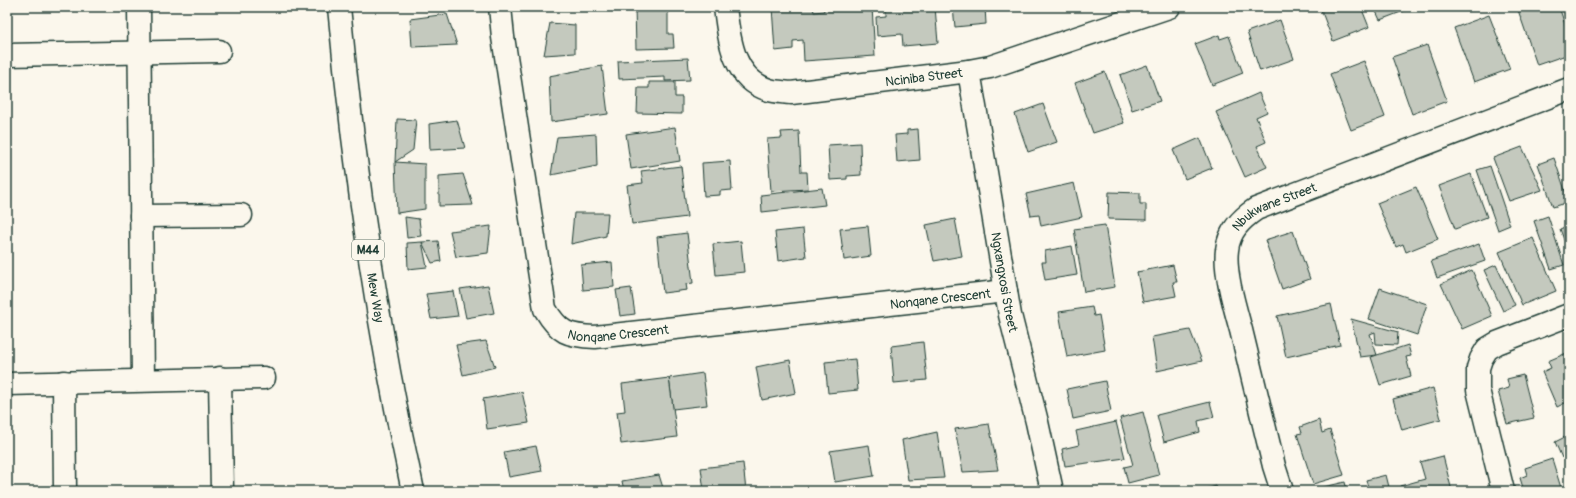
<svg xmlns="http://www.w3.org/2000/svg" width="1576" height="498" viewBox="0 0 1576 498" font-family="Pangolin,sans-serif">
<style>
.building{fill:#c4c9be;stroke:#1f3d34}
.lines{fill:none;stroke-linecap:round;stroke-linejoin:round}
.minor-casing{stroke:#1f3d34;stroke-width:25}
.major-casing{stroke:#1f3d34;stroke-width:25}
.minor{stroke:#fbf7ec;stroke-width:22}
.major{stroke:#fbf7ec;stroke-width:22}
.labels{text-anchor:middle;stroke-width:3.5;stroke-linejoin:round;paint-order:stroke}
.shield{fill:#fbf7ec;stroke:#61756b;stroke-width:1}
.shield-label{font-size:12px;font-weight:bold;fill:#1f3d34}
.street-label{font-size:13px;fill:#1f3d34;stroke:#fbf7ec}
</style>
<rect width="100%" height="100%" fill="#fbf7ec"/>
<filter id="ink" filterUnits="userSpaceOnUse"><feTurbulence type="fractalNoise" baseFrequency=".025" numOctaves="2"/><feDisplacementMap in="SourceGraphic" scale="8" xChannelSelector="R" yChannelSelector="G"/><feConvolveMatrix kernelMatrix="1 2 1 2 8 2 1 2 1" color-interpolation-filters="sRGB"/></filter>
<g filter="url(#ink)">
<!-- building -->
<g class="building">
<polygon points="635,7 668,7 668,34 673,34 674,48 636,49"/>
<polygon points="772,7 813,7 814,12 824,11 823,7 872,7 875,56 804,61 803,40 793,41 793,49 775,51"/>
<polygon points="886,7 935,7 938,43 903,46 902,34 877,36 876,17 886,16"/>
<polygon points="953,7 985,7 986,24 955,27"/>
<polygon points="1320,7 1361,7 1369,27 1333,41"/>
<polygon points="1374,7 1414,7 1380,20"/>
<polygon points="1517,7 1559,7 1569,36 1569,54 1537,65"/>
<polygon points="447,14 457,45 412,47 410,19"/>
<polygon points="1489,15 1510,69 1474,82 1454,28"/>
<polygon points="1280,20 1294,59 1260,71 1247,32"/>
<polygon points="550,23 575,25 575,53 544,55"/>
<polygon points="1219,35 1220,39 1229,36 1243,73 1212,85 1195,44"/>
<polygon points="1427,45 1447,101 1412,114 1392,57"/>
<polygon points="688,58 690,80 665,81 665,77 619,79 618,61"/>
<polygon points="1364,61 1385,117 1351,130 1330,74"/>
<polygon points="1147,65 1160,101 1132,110 1120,75"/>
<polygon points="602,66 608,114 551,122 549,76"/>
<polygon points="1105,72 1124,123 1093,133 1075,83"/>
<polygon points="649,82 675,82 675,97 682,97 682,114 637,113 638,88 649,88"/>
<polygon points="1259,93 1267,112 1256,117 1266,142 1257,146 1267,167 1245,177 1216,112"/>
<polygon points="1043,104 1057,142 1028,152 1015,114"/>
<polygon points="1569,110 1569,122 1565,111"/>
<polygon points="397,119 416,120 413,150 395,162"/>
<polygon points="457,120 465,148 430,150 429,124"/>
<polygon points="675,127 680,161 631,169 626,134"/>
<polygon points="918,129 920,160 897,162 895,135 907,134 907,130"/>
<polygon points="799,131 801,172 807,172 808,189 771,191 767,139 782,138 781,132"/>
<polygon points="596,134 597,166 551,175 557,137"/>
<polygon points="1200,138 1212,168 1185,179 1173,150"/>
<polygon points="860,143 861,175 847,176 847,179 830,180 828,145"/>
<polygon points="1522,147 1542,190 1509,201 1493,158"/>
<polygon points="1554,158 1569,202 1553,207 1538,164"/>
<polygon points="730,161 732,190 720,191 720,195 704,196 702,163"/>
<polygon points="395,162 425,164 425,209 397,213"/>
<polygon points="681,166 687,217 632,224 627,185 643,183 641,171"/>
<polygon points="1490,166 1510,225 1498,230 1477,170"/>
<polygon points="463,174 473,205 439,206 439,176"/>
<polygon points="1471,174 1487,217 1455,229 1439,186"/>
<polygon points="1074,183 1082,217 1041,226 1039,215 1031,216 1026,194"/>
<polygon points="1416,187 1438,239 1406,252 1403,244 1396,247 1377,203"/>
<polygon points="822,188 825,205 762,212 761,195"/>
<polygon points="1109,192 1140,193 1140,204 1146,204 1146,220 1108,219"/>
<polygon points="574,213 608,213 606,236 571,244"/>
<polygon points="1548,216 1564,265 1551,269 1534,221"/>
<polygon points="405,217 419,219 421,236 407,238"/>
<polygon points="955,219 962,256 934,261 926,225"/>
<polygon points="1105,225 1115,287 1084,292 1074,229"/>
<polygon points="1569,225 1569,253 1560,229"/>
<polygon points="491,226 488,253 456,257 450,231"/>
<polygon points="868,226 871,256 844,260 840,229"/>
<polygon points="803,229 806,257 778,261 775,232"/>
<polygon points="1293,231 1310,279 1282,289 1265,240"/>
<polygon points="687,233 693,283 686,284 687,290 663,293 657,237"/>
<polygon points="1533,238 1556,291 1522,305 1499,252"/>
<polygon points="438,241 441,261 432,263 422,242"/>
<polygon points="741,241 744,272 716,275 713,244"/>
<polygon points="422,242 427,267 408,269 407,243"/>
<polygon points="1479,244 1485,261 1437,278 1431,261"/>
<polygon points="1072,246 1077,275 1045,280 1042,262 1046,262 1045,251"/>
<polygon points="612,262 614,287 583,290 581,265"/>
<polygon points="1173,265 1177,282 1173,282 1176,296 1143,302 1137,272"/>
<polygon points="1496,265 1515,305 1503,311 1484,270"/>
<polygon points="1472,270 1492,316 1462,329 1441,284"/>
<polygon points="488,285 494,313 466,318 460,289"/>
<polygon points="631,288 635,314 620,316 616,290"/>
<polygon points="1380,288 1427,304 1417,335 1369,319"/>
<polygon points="453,291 458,316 431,319 426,294"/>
<polygon points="1331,304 1340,345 1286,357 1277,316"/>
<polygon points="1092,307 1094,316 1099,315 1105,350 1067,357 1059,312"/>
<polygon points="1351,319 1398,332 1397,345 1376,344 1375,332 1370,334 1377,355 1360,357"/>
<polygon points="1190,330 1202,361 1157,371 1152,337"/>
<polygon points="486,341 495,367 463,375 456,345"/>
<polygon points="923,342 927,380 894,383 891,346"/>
<polygon points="1408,345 1411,356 1406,357 1411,376 1380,385 1371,357"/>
<polygon points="1569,352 1569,401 1557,407 1542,372 1551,368 1548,361"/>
<polygon points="855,359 858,390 828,393 825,362"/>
<polygon points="790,360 796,393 762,400 756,367"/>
<polygon points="703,373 707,405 673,409 669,378"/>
<polygon points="1523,375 1534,418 1507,424 1498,391 1509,388 1507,379"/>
<polygon points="669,378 677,437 621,444 617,412 625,411 622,384"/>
<polygon points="1105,381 1111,411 1073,419 1067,389"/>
<polygon points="1433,388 1441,419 1402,430 1393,399"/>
<polygon points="522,392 529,423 487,429 483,399"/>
<polygon points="1210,402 1214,417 1198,421 1200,432 1164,442 1157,415"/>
<polygon points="1143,412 1159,475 1128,483 1124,467 1133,465 1120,418"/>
<polygon points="1319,420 1322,433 1330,430 1344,475 1313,484 1297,434 1302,433 1300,427"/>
<polygon points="1116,422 1125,458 1065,466 1062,449 1079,445 1076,431"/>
<polygon points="989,424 998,470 963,472 955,429"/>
<polygon points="937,432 944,478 908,480 902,440"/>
<polygon points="1569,435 1569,455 1562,458 1555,442"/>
<polygon points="869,445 874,476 835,482 830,451"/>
<polygon points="536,446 542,471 509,477 504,452"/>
<polygon points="1443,456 1452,491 1401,491 1400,486 1425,479 1420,462"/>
<polygon points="1552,459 1562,491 1524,491 1520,478 1527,475 1525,468"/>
<polygon points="743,463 746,491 704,491 701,468"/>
<polygon points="659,475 664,491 624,491 622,481"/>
<polygon points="1386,475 1390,491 1369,491 1366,480"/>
<polygon points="1345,482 1347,491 1312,491 1311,490"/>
<polygon points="1216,486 1218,491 1199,491"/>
</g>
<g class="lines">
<!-- minor casing -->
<g class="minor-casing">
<g id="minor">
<polyline points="139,7 143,380"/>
<path id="s1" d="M500 7 503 37 545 309C559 333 568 336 595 337L1006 291"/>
<path id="s2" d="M725 7C729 39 733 79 769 90 776 92 784 92 791 93L969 71 990 67 1169 7"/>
<polyline points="7,55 219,51"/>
<path id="s3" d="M969 71 1010 315 1037 422 1052 491"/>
<polyline points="141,216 241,215"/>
<polyline points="220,378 222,491"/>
<polyline points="64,382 65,491"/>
<polyline points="7,384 264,378"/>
<path id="s4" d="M1282 491 1274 466C1263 421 1252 375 1241 330 1235 308 1224 272 1227 250 1229 231 1241 219 1256 209L1569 89"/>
<polyline points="1503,491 1478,390 1478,368 1481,359 1487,349 1497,343 1569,315"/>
</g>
</g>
<!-- major casing -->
<g class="major-casing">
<g id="major">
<path id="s5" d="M339 7C354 170 378 331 413 491"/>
</g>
</g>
<!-- minor -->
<use href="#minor" class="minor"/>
<!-- major -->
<use href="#major" class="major"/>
</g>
</g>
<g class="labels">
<!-- shield labels -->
<rect class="shield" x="352" y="240" width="32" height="20" rx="3"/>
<g class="shield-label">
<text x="368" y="254">M44</text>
</g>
<!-- street labels -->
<g class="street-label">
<text dy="5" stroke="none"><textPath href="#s2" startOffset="256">Nciniba Street</textPath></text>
<text dy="5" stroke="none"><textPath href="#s4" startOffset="317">Nbukwane Street</textPath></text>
<text dy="5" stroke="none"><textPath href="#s3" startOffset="214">Ngxangxosi Street</textPath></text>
<text dy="5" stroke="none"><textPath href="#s5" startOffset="293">Mew Way</textPath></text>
<text dy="5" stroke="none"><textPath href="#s1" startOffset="714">Nonqane Crescent</textPath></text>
<text dy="5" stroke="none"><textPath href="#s1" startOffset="390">Nonqane Crescent</textPath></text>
</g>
</g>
<!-- margin -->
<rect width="1576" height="498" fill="none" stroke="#fbf7ec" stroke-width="24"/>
<rect x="12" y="12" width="1552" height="474" fill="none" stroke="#1f3d34" stroke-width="1.5" filter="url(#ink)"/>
</svg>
